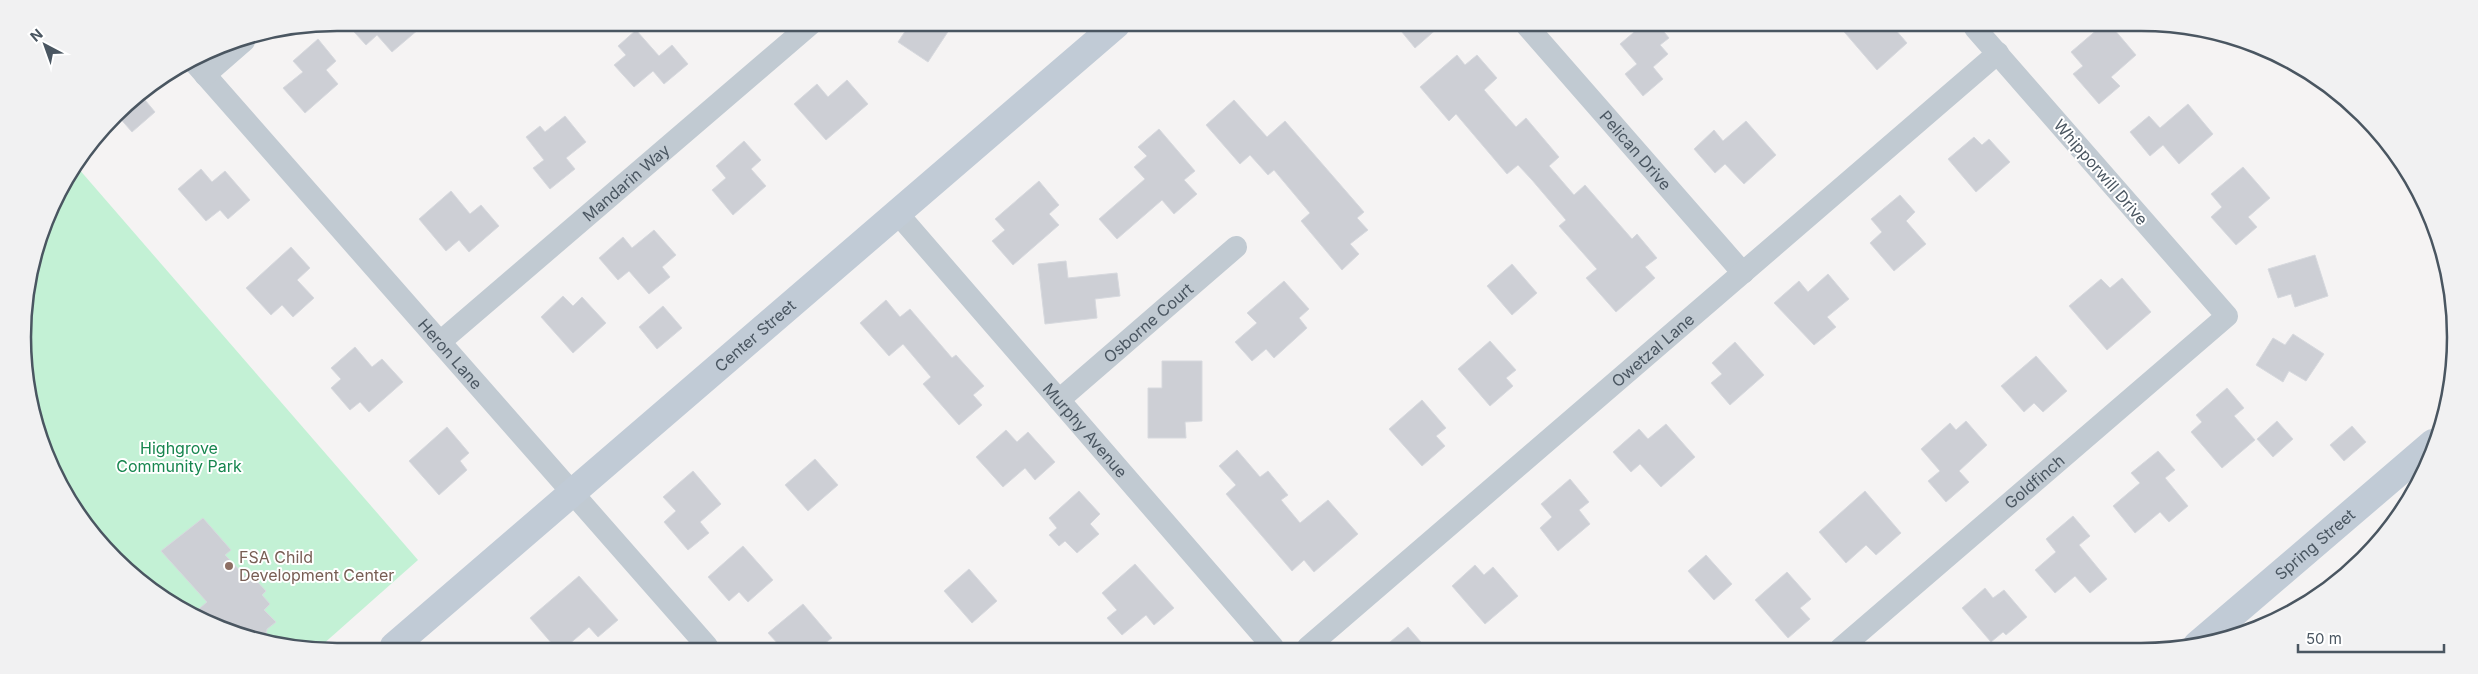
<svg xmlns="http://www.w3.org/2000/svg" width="2478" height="674" viewBox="0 0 2478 674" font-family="Inter,sans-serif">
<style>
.green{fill:#c3f1d5}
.building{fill:#cdcfd5;stroke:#d7d9de}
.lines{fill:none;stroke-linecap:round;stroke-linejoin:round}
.street{stroke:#c1cad2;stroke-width:22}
.secondary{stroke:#c1cbd6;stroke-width:28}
.education-dot{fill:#8d6e63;stroke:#fff;stroke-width:2}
.labels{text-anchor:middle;stroke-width:4;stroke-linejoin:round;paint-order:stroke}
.street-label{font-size:16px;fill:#4a5661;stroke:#fff}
.park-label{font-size:16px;fill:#17864f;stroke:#fff}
.education-label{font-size:16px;fill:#785e54;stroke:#fff;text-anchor:start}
.rim{fill:none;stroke:#4a5661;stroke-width:2.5}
</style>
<rect width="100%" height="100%" fill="#f5f3f3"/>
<!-- green -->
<polygon class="green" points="78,168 418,560 321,646 276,646 180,609 87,528 33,419 23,316 55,198"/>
<!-- building -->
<g class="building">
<polygon points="346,23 426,23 392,52 377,35 366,45"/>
<polygon points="910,24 953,24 928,62 898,42"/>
<polygon points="1397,26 1440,26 1415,48"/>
<polygon points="1640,27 1660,27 1669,38 1660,45 1668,54 1653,67 1663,79 1643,96 1625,74 1637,64 1620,44"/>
<polygon points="1840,27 1894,28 1907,43 1877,70"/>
<polygon points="2099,28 2113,28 2136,55 2111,77 2120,86 2099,104 2073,74 2083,66 2071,52"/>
<polygon points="636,30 659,56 672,45 688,64 664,84 653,71 634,87 614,65 626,55 618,46"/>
<polygon points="318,39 336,61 326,70 338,84 305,113 283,88 303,72 293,61"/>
<polygon points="1457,55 1465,65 1477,55 1497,78 1484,90 1516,127 1526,118 1559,157 1549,166 1574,195 1585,185 1632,239 1637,234 1657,258 1645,267 1655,278 1616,312 1586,278 1597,269 1559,226 1566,220 1532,180 1518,165 1507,174 1456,114 1449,121 1420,87"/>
<polygon points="847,80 868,104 826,140 794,104 817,84 828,97"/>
<polygon points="140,94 155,112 132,132 118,116 129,101"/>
<polygon points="1234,100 1267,137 1285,121 1364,212 1357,218 1368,230 1350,244 1359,254 1342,270 1301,221 1310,213 1274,170 1268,175 1250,155 1240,164 1206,125"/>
<polygon points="2188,104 2213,134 2179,164 2163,145 2150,156 2130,132 2149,116 2160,128"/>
<polygon points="565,116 586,142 566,158 575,169 550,189 533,168 544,160 526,137 540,126 545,132"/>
<polygon points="1746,121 1776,155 1744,184 1725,164 1715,173 1694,149 1714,130 1723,141"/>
<polygon points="1159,129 1195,171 1184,180 1197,194 1174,214 1162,200 1117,239 1099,219 1145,179 1134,167 1147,156 1138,147"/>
<polygon points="1974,137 1982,145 1989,139 2010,162 1976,192 1948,159"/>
<polygon points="744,141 761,160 751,169 766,186 733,215 712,190 726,178 716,166"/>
<polygon points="2243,167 2270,198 2248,217 2257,227 2236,245 2211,217 2222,207 2211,194"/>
<polygon points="201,169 212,182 225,171 250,200 228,219 220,210 206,221 178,189"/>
<polygon points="1039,181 1059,205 1049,214 1059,225 1013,265 992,241 1005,230 995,219"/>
<polygon points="451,191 470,214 481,205 499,226 469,252 459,240 446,251 419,219"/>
<polygon points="1900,195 1915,212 1906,221 1926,244 1894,271 1870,243 1882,232 1871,219"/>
<polygon points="654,230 676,255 662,267 670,277 649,294 629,271 618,280 599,258 623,237 632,248"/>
<polygon points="291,247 310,268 297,280 314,298 293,317 282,305 271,315 246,288"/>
<polygon points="2315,255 2328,296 2295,307 2291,294 2278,298 2268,269"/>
<polygon points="1066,261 1068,278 1117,273 1120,296 1095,299 1097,318 1045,324 1038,264"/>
<polygon points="1512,264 1537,293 1512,315 1487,286"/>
<polygon points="1828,274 1849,299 1827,317 1836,327 1814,345 1774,303 1799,281 1808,292"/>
<polygon points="2122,278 2151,312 2107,350 2069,306 2101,279 2110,288"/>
<polygon points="1284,281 1309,309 1299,318 1307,328 1274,358 1266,349 1252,361 1235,342 1257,323 1247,313"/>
<polygon points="563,296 573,306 582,297 606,323 573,353 541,317"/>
<polygon points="886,300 900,317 910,309 952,358 956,355 984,386 973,395 982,405 959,425 923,384 931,377 903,344 889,356 860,323"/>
<polygon points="663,306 682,328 657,349 639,327"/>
<polygon points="2293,334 2324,354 2306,381 2289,371 2283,382 2256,365 2273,338 2285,345"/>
<polygon points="1490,341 1516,370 1506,378 1513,386 1490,406 1458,369"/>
<polygon points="1735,342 1764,375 1730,405 1711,383 1722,374 1712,363"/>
<polygon points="355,347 372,367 382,359 403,382 369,412 360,402 350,410 331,388 341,379 331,368"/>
<polygon points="2036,356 2067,391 2043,412 2034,403 2024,412 2001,386"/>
<polygon points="1162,361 1202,361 1202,421 1185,422 1186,438 1148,438 1148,388 1162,388"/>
<polygon points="2227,388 2244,408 2234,416 2255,440 2222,468 2191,432 2202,422 2196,415"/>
<polygon points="1422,400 1446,428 1436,436 1445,446 1422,466 1389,429"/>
<polygon points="1966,421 1987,445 1959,471 1969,482 1946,502 1928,481 1940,471 1921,449 1950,423 1956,430"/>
<polygon points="2277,421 2293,439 2273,457 2257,439"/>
<polygon points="1666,424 1695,457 1661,487 1640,464 1631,472 1613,452 1639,429 1648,439"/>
<polygon points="2352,426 2366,442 2344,461 2330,445"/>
<polygon points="447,427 469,453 460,461 467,470 439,495 409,461"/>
<polygon points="1006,430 1017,442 1028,432 1055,462 1035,480 1025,468 1003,487 976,457"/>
<polygon points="1237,450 1260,477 1268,471 1288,495 1281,500 1300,523 1328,500 1358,534 1314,572 1304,560 1292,571 1226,494 1236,485 1219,466"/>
<polygon points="2158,451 2175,470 2165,478 2188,506 2169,522 2160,512 2135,533 2113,506 2140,483 2131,473"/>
<polygon points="815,459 838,485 808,511 785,485"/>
<polygon points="693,471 721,504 700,522 709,533 688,550 664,522 676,511 663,497"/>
<polygon points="1570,479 1589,502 1579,510 1590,524 1558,551 1540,528 1552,517 1541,504"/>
<polygon points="1079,491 1100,514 1090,524 1099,534 1077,553 1065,541 1059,546 1049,535 1057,528 1049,518"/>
<polygon points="1865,491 1901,533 1876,555 1866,545 1846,563 1819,532"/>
<polygon points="2073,516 2090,536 2079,545 2107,579 2090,593 2075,576 2055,593 2035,570 2056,552 2046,539"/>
<polygon points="203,518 231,550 225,555 248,579 252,576 266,591 262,595 270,604 264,610 276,622 267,629 265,641 193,614 207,602 161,551"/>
<polygon points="743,546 773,580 748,602 739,592 729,601 708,577"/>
<polygon points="1706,555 1732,584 1714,600 1688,571"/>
<polygon points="1135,564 1174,608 1154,625 1146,615 1122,635 1107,618 1117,610 1102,593"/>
<polygon points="1475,565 1484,575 1493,567 1518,596 1485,624 1452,586"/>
<polygon points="969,569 997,601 972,623 944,591"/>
<polygon points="1787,572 1811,599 1800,608 1810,619 1788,638 1755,600"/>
<polygon points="579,576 618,620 598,637 589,627 567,646 554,646 530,618"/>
<polygon points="1985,588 1993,598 2004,590 2027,617 2006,635 2003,632 1991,642 1962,608"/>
<polygon points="803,604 832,638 821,646 780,646 768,633"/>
<polygon points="1408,627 1426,648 1384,647"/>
</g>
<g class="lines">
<!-- street -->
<g class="street">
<path id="s1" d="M1527 26 1743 273"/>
<path id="s2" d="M193 61 707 646"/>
<polyline points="205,75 244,41"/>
<path id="s3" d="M898 214 1273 647"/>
<path id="s4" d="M440 342 811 24"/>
<path id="s5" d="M1059 400 1236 247"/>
<path id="s6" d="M1308 647 1998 53"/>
<path id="s7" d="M1841 648 2227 316 1975 28"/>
</g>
<!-- secondary -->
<g class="secondary">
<path id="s8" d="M2197 645 2433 443"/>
<path id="s9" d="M394 646 1116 25"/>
</g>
</g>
<!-- markers -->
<circle class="education-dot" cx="229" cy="566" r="5"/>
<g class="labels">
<!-- street labels -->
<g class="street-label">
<text dy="6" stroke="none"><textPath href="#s1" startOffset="165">Pelican Drive</textPath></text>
<text transform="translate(2101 172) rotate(49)" y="6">Whipporwill Drive</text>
<text dy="6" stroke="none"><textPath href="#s4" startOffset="245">Mandarin Way</textPath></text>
<text dy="6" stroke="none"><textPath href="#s5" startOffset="118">Osborne Court</textPath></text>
<text dy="6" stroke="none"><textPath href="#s9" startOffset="476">Center Street</textPath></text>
<text dy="6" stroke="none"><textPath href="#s6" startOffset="455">Owetzal Lane</textPath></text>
<text dy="6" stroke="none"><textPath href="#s2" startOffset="390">Heron Lane</textPath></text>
<text dy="6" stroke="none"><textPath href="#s3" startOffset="286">Murphy Avenue</textPath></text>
<text dy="6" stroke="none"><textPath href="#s7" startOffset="255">Goldfinch</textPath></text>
<text dy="6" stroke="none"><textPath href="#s8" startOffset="155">Spring Street</textPath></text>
</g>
<!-- park labels -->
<g class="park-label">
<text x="179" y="454">Highgrove<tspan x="179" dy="18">Community Park</tspan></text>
</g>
<!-- education labels -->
<g class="education-label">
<text x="239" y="563">FSA Child<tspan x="239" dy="18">Development Center</tspan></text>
</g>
</g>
<!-- crop -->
<path d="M0 0H2478V674H0ZM337 31H2141A306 306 0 0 1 2447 337V337A306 306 0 0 1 2141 643H337A306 306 0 0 1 31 337V337A306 306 0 0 1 337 31Z" fill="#f1f1f2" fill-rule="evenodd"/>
<path class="rim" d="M337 31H2141A306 306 0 0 1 2447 337V337A306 306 0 0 1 2141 643H337A306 306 0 0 1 31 337V337A306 306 0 0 1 337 31Z"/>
<!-- north arrow -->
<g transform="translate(45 45) rotate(319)" stroke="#ffffff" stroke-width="4" paint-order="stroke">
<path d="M0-4L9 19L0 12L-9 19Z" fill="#4a5661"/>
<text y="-8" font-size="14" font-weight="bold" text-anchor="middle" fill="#4a5661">N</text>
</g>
<!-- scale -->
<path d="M2298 644v8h146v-8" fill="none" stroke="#4a5661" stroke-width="2.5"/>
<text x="2306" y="644" font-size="15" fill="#4a5661" stroke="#ffffff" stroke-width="4" paint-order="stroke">50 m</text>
</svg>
